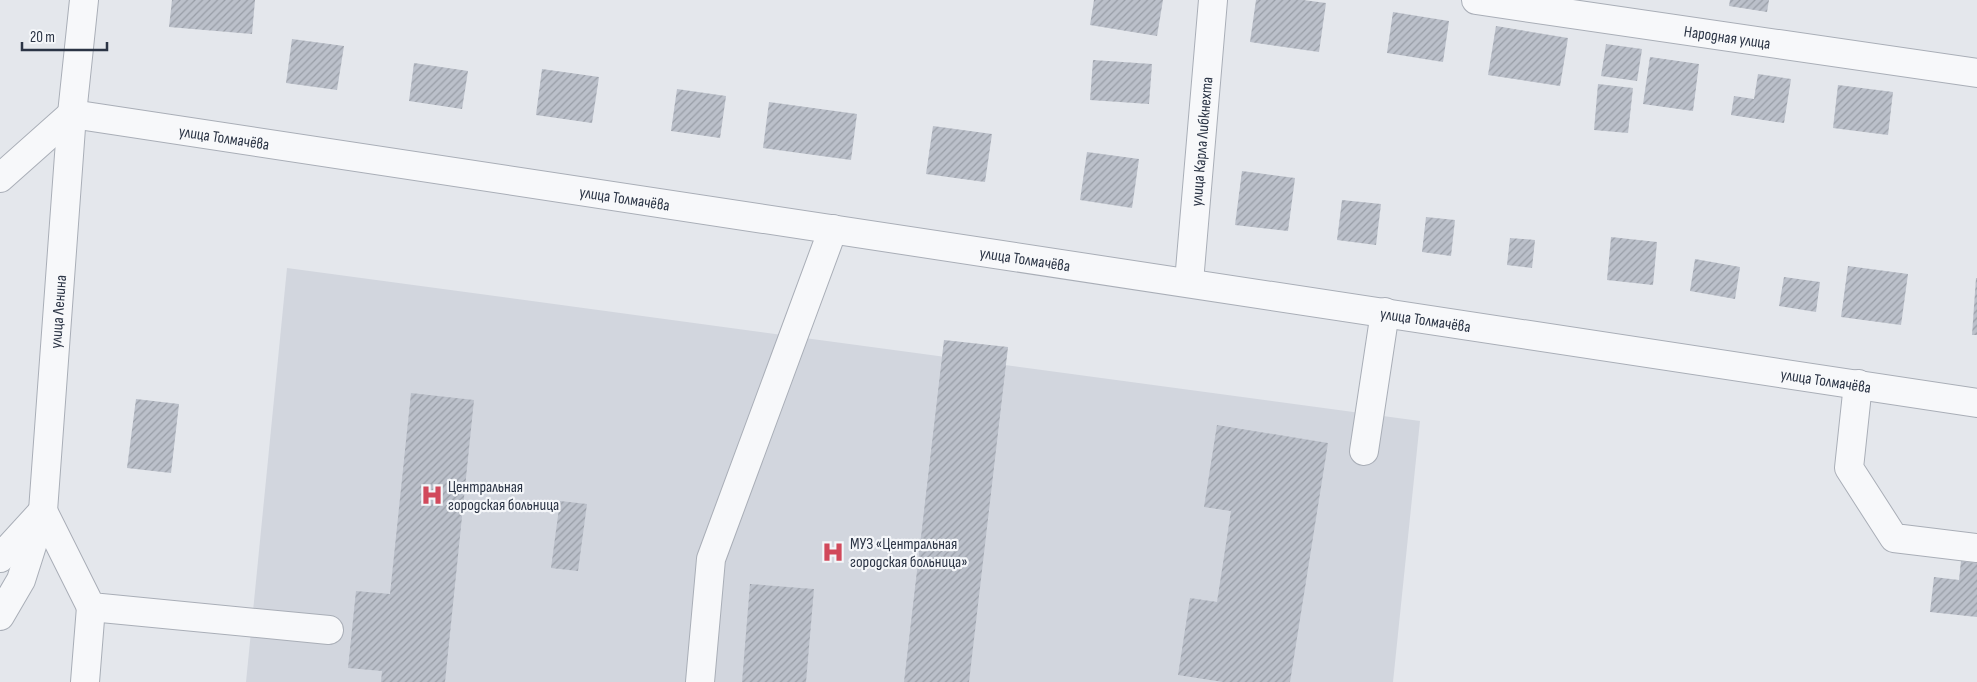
<svg xmlns="http://www.w3.org/2000/svg" width="1977" height="682" viewBox="0 0 1977 682" font-family="'Sofia Sans Condensed',sans-serif">
<style>
.built{fill:#d2d6de}
.building{fill:url(#building-hatch)}
.lines{fill:none;stroke-linecap:round;stroke-linejoin:round}
.minor-casing{stroke:#a9aeb7;stroke-width:30}
.minor{stroke:#f7f8fa;stroke-width:28}
.labels{text-anchor:middle;stroke-width:4.5;stroke-linejoin:round;paint-order:stroke}
.street-label{font-size:16px;fill:#2b3445;stroke:#f4f6f9}
.poi-label{font-size:16px;fill:#2b3445;stroke:#f4f6f9;text-anchor:start}
</style>
<defs>
<pattern id="building-hatch" width="6" height="6" patternUnits="userSpaceOnUse" patternTransform="scale(1.25)"><rect width="6" height="6" fill="#bbc0ca"/><path d="M-1 1l2-2M0 6l6-6M5 7l2-2" fill="none" stroke="#989da6"/></pattern>
</defs>
<rect width="100%" height="100%" fill="#e4e7ec"/>
<!-- built -->
<polygon class="built" points="287,268 1420,421 1393,682 246,682"/>
<!-- building -->
<g class="building">
<polygon points="172,0 255,0 252,34 169,27"/>
<polygon points="1094,0 1163,0 1157,36 1090,25"/>
<polygon points="1256,0 1303,0 1326,3 1319,52 1250,42"/>
<polygon points="1730,0 1769,0 1767,12 1729,6"/>
<polygon points="1393,12 1449,21 1443,62 1387,53"/>
<polygon points="1496,26 1568,38 1560,86 1488,75"/>
<polygon points="292,39 344,46 337,90 286,83"/>
<polygon points="1606,44 1642,49 1637,81 1601,76"/>
<polygon points="1650,57 1699,64 1693,111 1643,104"/>
<polygon points="1093,60 1152,64 1149,104 1090,100"/>
<polygon points="414,63 468,71 462,109 409,101"/>
<polygon points="542,69 599,77 592,123 536,115"/>
<polygon points="1758,74 1791,79 1784,123 1731,115 1734,96 1754,99"/>
<polygon points="1598,84 1633,88 1628,133 1594,130"/>
<polygon points="1838,85 1893,92 1888,135 1833,128"/>
<polygon points="677,89 726,96 720,138 671,131"/>
<polygon points="769,102 857,114 851,160 763,148"/>
<polygon points="933,126 992,134 985,182 926,174"/>
<polygon points="1087,152 1139,159 1132,208 1080,200"/>
<polygon points="1242,171 1295,178 1288,231 1235,225"/>
<polygon points="1342,200 1381,204 1376,245 1337,240"/>
<polygon points="1426,217 1455,220 1451,256 1422,252"/>
<polygon points="1611,237 1657,242 1653,285 1607,280"/>
<polygon points="1510,238 1535,240 1532,268 1507,265"/>
<polygon points="1695,259 1740,267 1735,299 1690,291"/>
<polygon points="1848,266 1908,274 1901,325 1841,317"/>
<polygon points="1784,277 1820,282 1816,312 1779,306"/>
<polygon points="1976,278 1977,278 1977,335 1972,335"/>
<polygon points="944,340 1008,347 969,682 904,682"/>
<polygon points="411,393 474,400 445,682 381,682 382,671 348,668 356,591 390,594"/>
<polygon points="136,399 179,404 171,473 127,468"/>
<polygon points="1217,425 1328,443 1290,682 1223,682 1178,675 1190,598 1217,602 1231,511 1204,507"/>
<polygon points="560,501 587,504 578,571 551,568"/>
<polygon points="1961,561 1977,563 1977,617 1930,612 1934,577 1959,580"/>
<polygon points="750,584 814,589 806,682 742,682"/>
</g>
<g class="lines">
<!-- minor casing -->
<g class="minor-casing">
<g id="minor">
<path id="s1" d="M1476 0 1977 73"/>
<path id="s2" d="M72 114 1977 403"/>
<polyline points="0,178 72,114"/>
<path id="s3" d="M1189 282 1213 0"/>
<polyline points="1858,384 1849,468 1894,538 1977,548"/>
<polyline points="1364,451 1385,312"/>
<polyline points="0,558 43,511 91,607 329,630"/>
<path id="s4" d="M0 616 21 580 43 511 72 114 84 0"/>
<polyline points="85,682 91,607"/>
<polyline points="700,682 711,559 833,229"/>
</g>
</g>
<!-- minor -->
<use href="#minor" class="minor"/>
</g>
<!-- icons -->
<defs>
<g id="hospital-bare" transform="scale(1.725)"><path d="M-5-5h3v3.5h4V-5h3V5h-3V1.5h-4V5h-3Z" fill="#d1495b" stroke="#f4f6f9" stroke-width="2.5" paint-order="stroke"/></g>
</defs>
<g fill-rule="evenodd">
<use href="#hospital-bare" x="432" y="495"/>
<use href="#hospital-bare" x="833" y="552"/>
</g>
<g class="labels">
<!-- street labels -->
<g class="street-label">
<text dy="6" stroke="none"><textPath href="#s1" startOffset="254">Народная улица</textPath></text>
<text dy="6" stroke="none"><textPath href="#s2" startOffset="154">улица Толмачёва</textPath></text>
<text dy="6" stroke="none"><textPath href="#s3" startOffset="141">улица Карла Либкнехта</textPath></text>
<text dy="6" stroke="none"><textPath href="#s2" startOffset="559">улица Толмачёва</textPath></text>
<text dy="6" stroke="none"><textPath href="#s2" startOffset="964">улица Толмачёва</textPath></text>
<text dy="6" stroke="none"><textPath href="#s4" startOffset="314">улица Ленина</textPath></text>
<text dy="6" stroke="none"><textPath href="#s2" startOffset="1369">улица Толмачёва</textPath></text>
<text dy="6" stroke="none"><textPath href="#s2" startOffset="1774">улица Толмачёва</textPath></text>
</g>
<!-- poi labels -->
<g class="poi-label">
<text x="448" y="492">Центральная<tspan x="448" dy="18">городская больница</tspan></text>
<text x="850" y="549">МУЗ «Центральная<tspan x="850" dy="18">городская больница»</tspan></text>
</g>
</g>
<!-- scale -->
<path d="M22 42v8h85v-8" fill="none" stroke="#2b3445" stroke-width="2.5"/>
<text x="30" y="42" font-size="15" fill="#2b3445" stroke="#f4f6f9" stroke-width="4" paint-order="stroke">20 m</text>
</svg>
